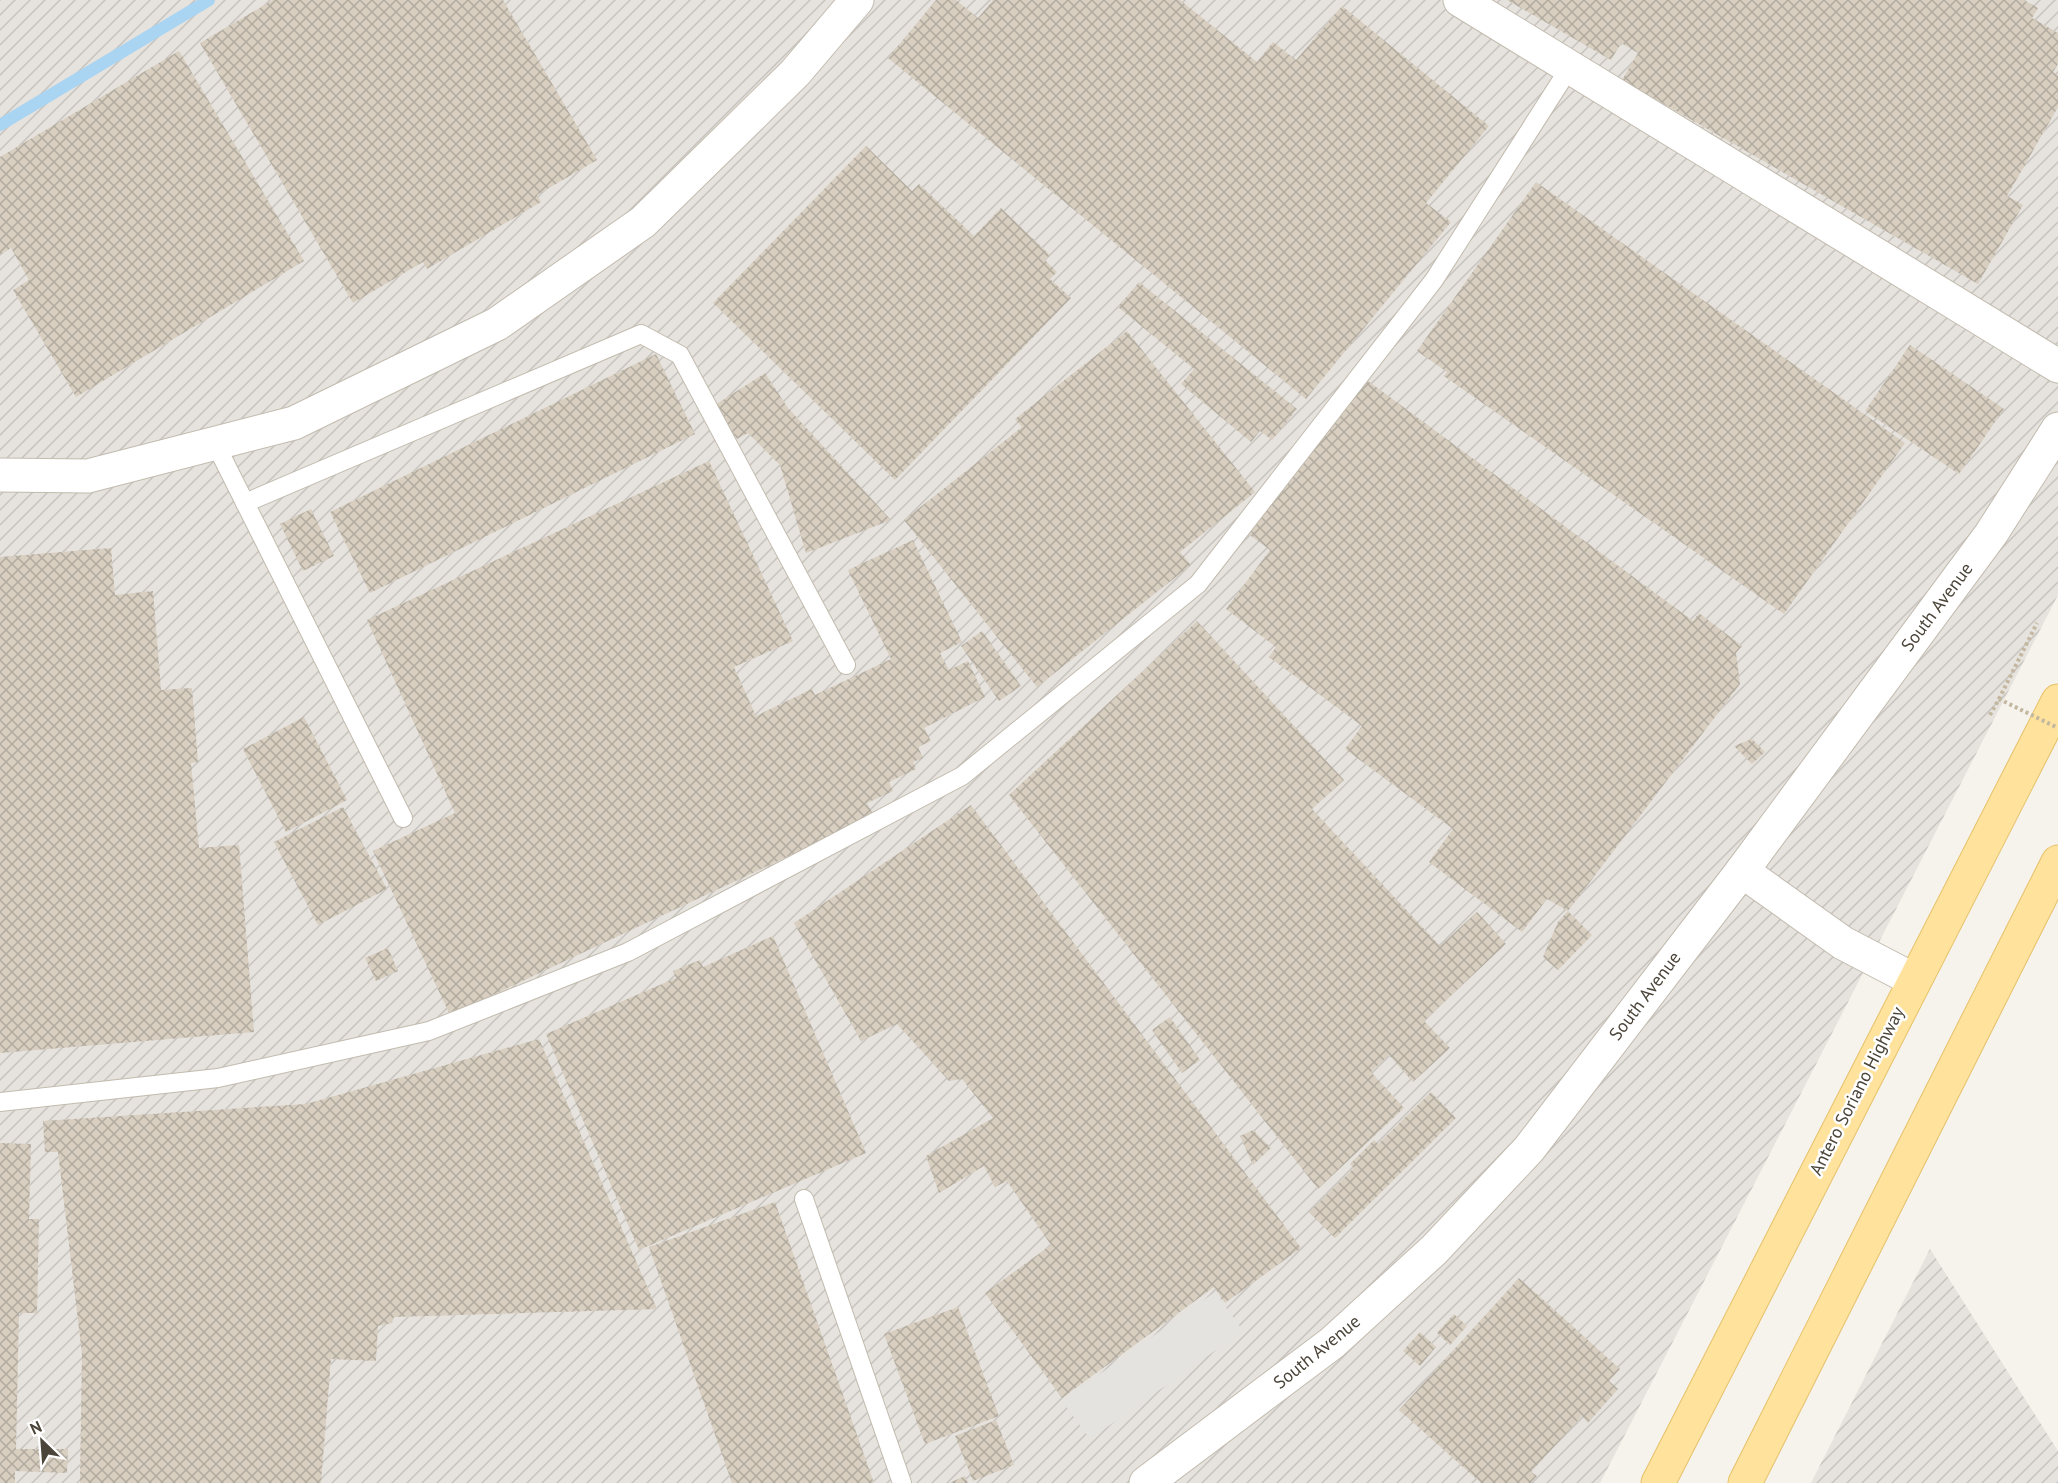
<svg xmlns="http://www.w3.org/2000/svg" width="2058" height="1483" viewBox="0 0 2058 1483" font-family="'PT Sans',sans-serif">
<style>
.industrial{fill:url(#industrial-furrows)}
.parking{fill:#e5e3e0}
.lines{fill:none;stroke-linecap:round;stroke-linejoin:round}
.stream{stroke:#a9d4f2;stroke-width:12}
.building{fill:url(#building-cross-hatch)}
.lane-casing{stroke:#c2bbae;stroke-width:20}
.street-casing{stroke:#c2bbae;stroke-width:35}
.primary-casing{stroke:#e6c16a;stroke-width:35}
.path{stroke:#c4b79f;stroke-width:4;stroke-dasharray:3 3;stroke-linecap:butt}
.lane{stroke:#fff;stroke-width:18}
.street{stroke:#fff;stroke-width:33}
.primary{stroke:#ffe39c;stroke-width:33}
.path-bridge{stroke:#c4b79f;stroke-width:4;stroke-dasharray:3 3;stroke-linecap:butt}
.labels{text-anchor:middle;stroke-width:5;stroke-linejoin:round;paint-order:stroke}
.street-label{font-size:18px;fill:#4b4439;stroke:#fff}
</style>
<defs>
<pattern id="industrial-furrows" width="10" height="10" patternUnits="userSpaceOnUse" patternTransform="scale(1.5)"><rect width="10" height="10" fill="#e6e2dd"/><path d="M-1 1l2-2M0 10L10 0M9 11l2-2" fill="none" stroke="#c7c3be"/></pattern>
<pattern id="building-cross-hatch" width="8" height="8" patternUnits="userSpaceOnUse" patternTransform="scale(1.5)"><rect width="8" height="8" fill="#d8cfc1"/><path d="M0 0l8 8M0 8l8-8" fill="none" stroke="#b1aa9e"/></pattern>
</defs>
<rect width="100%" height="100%" fill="#f6f3ec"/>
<!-- industrial -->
<g class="industrial">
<polygon points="0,0 2058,0 2058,595 1600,1483 0,1483"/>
<polygon points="1930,1249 2058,1451 2058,1483 1811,1483"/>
</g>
<!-- parking -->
<polygon class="parking" points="1215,1292 1243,1331 1090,1439 1062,1401"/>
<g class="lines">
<!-- stream -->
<polyline class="stream" points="0,125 209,0"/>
</g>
<!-- building -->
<g class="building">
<polygon points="273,0 503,0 597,160 537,195 541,202 427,269 423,262 353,303 200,43"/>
<polygon points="936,0 956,0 978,18 993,0 1180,0 1257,62 1273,42 1296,60 1342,6 1489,126 1426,203 1451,222 1306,399 888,58"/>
<polygon points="1507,0 2024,0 2038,8 2032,18 2058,33 2058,64 2053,72 2058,75 2058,107 2007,196 2023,205 1978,284 1622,80 1638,53 1621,43 1611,60"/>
<polygon points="179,51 304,261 76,397 13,290 29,280 11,248 0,255 0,157"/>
<polygon points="866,146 912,191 919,184 974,236 1001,208 1050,255 1045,260 1057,272 1050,279 1071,298 895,480 713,303"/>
<polygon points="1536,182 1905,443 1784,614 1444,376 1447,372 1417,351"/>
<polygon points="1139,282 1297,409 1272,440 1260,431 1251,442 1181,384 1194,369 1118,307"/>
<polygon points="1127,331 1255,492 1180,552 1191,565 1037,687 904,520 1022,427 1015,419"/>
<polygon points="1910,345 2004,409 1959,474 1865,411"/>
<polygon points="656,354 695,434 370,593 330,512"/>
<polygon points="765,373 788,408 891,520 806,553 780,465 748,433 737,439 715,405"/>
<polygon points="1364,378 1693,621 1699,613 1742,646 1736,653 1740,684 1568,911 1547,899 1522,932 1429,862 1453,829 1345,749 1362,726 1269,657 1276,647 1226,609 1270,550 1247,533"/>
<polygon points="709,461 793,641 734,667 756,716 812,689 815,695 891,659 848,570 913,540 962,642 940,653 949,670 968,661 985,697 924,728 931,741 918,747 923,758 913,762 916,769 889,782 893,791 867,803 874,816 450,1015 373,851 455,813 367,620"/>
<polygon points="311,509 334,556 303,571 280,524"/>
<polygon points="111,548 115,595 153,591 161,690 192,688 198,762 191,763 199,848 239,845 254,1032 0,1053 0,557"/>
<polygon points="1197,621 1344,780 1312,809 1440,946 1477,912 1506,944 1424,1021 1450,1048 1413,1082 1389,1055 1371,1072 1404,1108 1318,1189 1009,795"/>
<polygon points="982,631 1021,686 999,701 961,646"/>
<polygon points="304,717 347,800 286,832 243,749"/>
<polygon points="1752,739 1765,752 1752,764 1734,746"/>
<polygon points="971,805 1301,1248 1225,1303 1214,1287 1062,1398 985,1293 1051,1245 1007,1181 995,1187 984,1166 939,1193 926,1156 993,1118 962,1079 949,1081 897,1024 861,1041 794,923"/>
<polygon points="343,807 387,889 318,925 274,842"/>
<polygon points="1568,911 1592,935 1558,970 1543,957 1558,922"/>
<polygon points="773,936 866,1153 639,1250 546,1034 676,978 673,971 700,960 703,967"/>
<polygon points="388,948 398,971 376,981 365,958"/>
<polygon points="1170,1017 1200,1060 1182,1073 1152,1030"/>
<polygon points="539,1039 657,1309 394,1317 392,1323 378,1326 376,1361 331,1359 321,1483 80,1483 82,1354 58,1152 45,1152 43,1121 306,1104"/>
<polygon points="1431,1092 1456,1118 1335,1238 1309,1212 1354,1168 1350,1164 1374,1140 1378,1144"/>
<polygon points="1253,1130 1271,1148 1253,1165 1240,1136"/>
<polygon points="0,1143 31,1144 29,1219 39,1219 37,1313 19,1313 16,1449 68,1449 67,1473 15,1471 15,1483 0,1483"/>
<polygon points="775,1202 874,1483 732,1483 649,1247"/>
<polygon points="1519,1278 1620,1369 1609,1381 1618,1389 1588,1423 1582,1416 1531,1472 1537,1476 1531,1483 1481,1483 1399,1410"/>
<polygon points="958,1307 999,1416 925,1444 884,1334"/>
<polygon points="1454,1314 1467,1326 1450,1345 1437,1333"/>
<polygon points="1420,1332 1436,1347 1420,1366 1403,1351"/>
<polygon points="996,1420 1014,1465 973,1481 955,1436"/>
<polygon points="965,1476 968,1483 949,1483"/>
</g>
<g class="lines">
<!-- lane casing -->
<g class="lane-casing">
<g id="lane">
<polyline points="215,443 403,818"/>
<polyline points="245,503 641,334 680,355 846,665"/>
<polyline points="0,1102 218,1078 429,1031 628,952 962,776 1198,584 1434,280 1570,67"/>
<polyline points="804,1199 902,1483"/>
</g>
</g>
<!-- street casing -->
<g class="street-casing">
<g id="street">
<polyline points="1460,0 2058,366"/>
<polyline points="0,475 88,476 294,423 497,324 643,222 795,73 857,0"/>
<polyline points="1742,871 1843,943 1914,980"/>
<polyline points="1146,1483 1332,1343 1434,1250 1529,1149 1742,871 1991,534 2058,429"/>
</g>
</g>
<!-- primary casing -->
<g class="primary-casing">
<g id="primary">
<polyline points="1658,1483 2058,701"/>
<polyline points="1745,1483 2058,862"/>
</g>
</g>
<!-- path -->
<polyline class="path" points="1999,699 2037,623"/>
<!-- lane -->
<use href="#lane" class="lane"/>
<!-- street -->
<use href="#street" class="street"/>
<!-- primary -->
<use href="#primary" class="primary"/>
<!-- path-bridge -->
<polyline class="path-bridge" points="1990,715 1999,699 2058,728"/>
</g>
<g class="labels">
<!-- street labels -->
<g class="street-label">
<text transform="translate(1937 607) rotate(-53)" y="6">South Avenue</text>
<text transform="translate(1645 996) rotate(-53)" y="6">South Avenue</text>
<text transform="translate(1857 1091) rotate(-63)" y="6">Antero Soriano Highway</text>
<text transform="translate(1317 1352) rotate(-39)" y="6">South Avenue</text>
</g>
</g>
<!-- north arrow -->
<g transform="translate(42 1441) rotate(335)" stroke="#ffffff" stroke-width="4.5" paint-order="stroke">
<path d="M0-4.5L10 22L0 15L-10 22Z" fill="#4b4439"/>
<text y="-9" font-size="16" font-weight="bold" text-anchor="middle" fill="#4b4439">N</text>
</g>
</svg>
